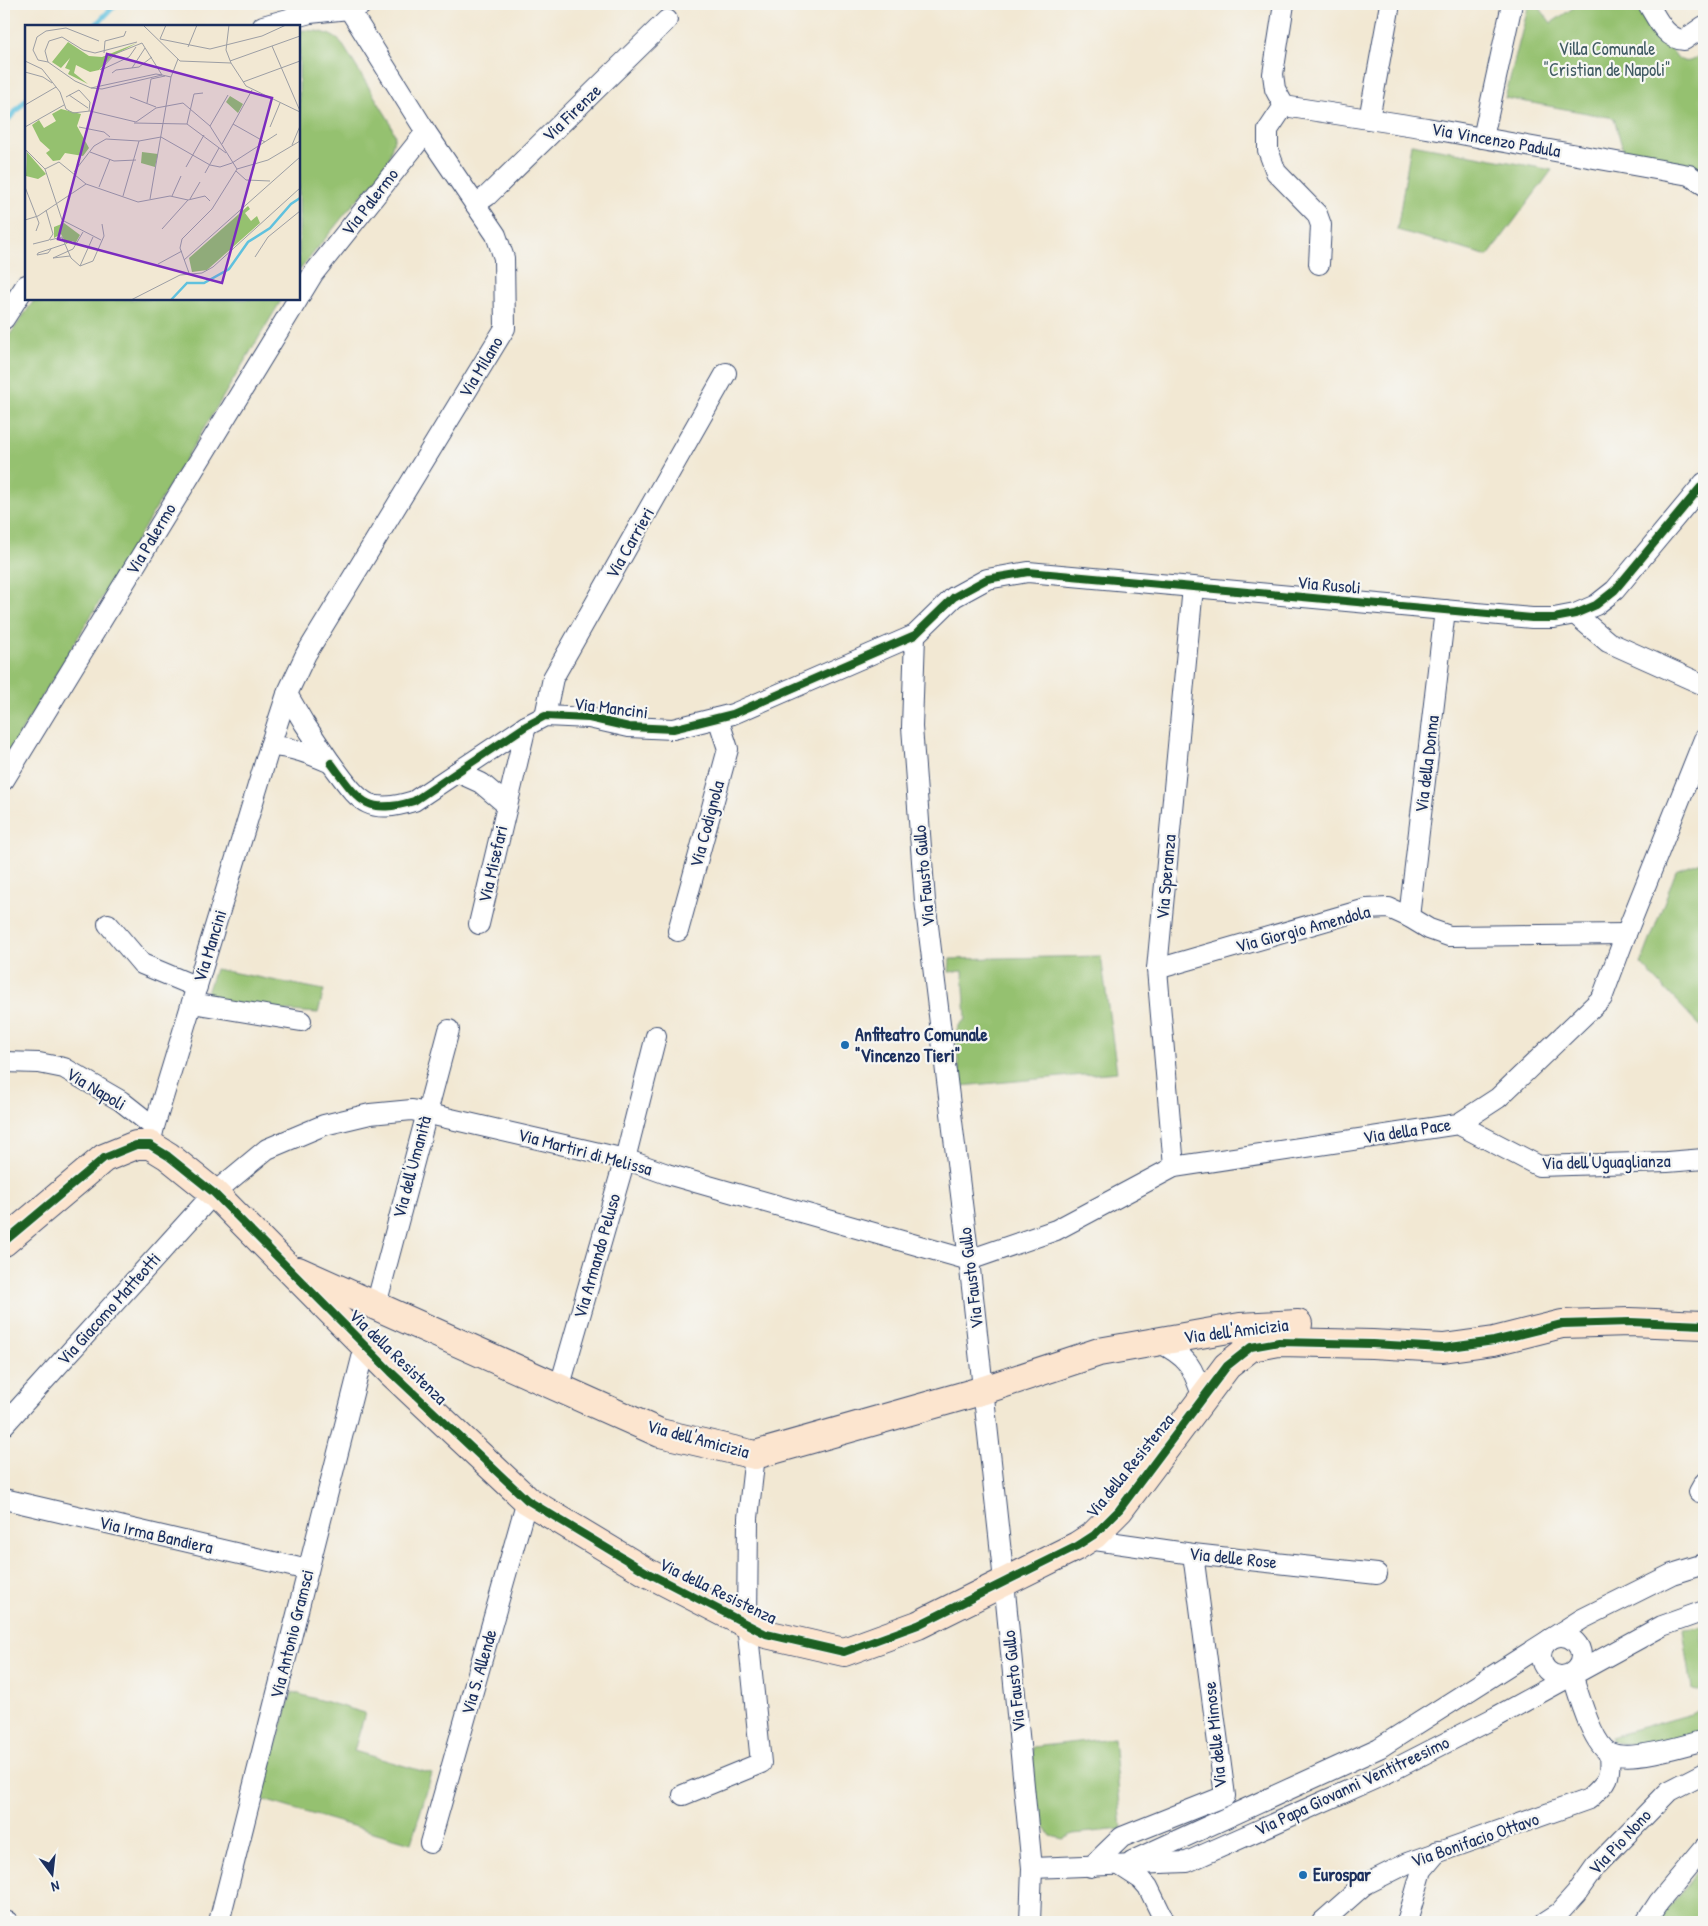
<svg xmlns="http://www.w3.org/2000/svg" width="1708" height="1926" viewBox="0 0 1708 1926" font-family="'Patrick Hand',sans-serif">
<style>
.green{fill:#95c16f;stroke:#587866}
.lines{fill:none;stroke-linecap:round;stroke-linejoin:round}
.stream{stroke:#60c1de;stroke-width:5.5}
.street-casing{stroke:#3b4b70;stroke-width:22}
.secondary-casing{stroke:#3b4b70;stroke-width:30}
.street{stroke:#fff;stroke-width:20}
.secondary{stroke:#fce5cf;stroke-width:28}
.cycleway-casing{stroke:#f6f6f2;stroke-width:11}
.cycleway{stroke:#1b5e20;stroke-width:8}
.poi-dot{fill:#1f6fb2;stroke:#f6f6f2;stroke-width:2}
.labels{text-anchor:middle;stroke-width:4.5;stroke-linejoin:round;paint-order:stroke}
.park-label{font-size:18px;fill:#405b63;stroke:#f6f6f2}
.street-label{font-size:18px;fill:#1b2f5e;stroke:#f6f6f2}
.poi-label{font-size:18px;font-weight:bold;fill:#1b2f5e;stroke:#f6f6f2;text-anchor:start}
.inset-river{fill:none;stroke:#60c1de;stroke-width:2.5}
.inset-road{fill:none;stroke:#9c9ea4;stroke-width:1}
.view{fill:#7b2cbf;fill-opacity:0.15;stroke:#7b2cbf;stroke-width:2.5}
.inset-edge{fill:none;stroke:#1b2f5e;stroke-width:2.5}
</style>
<rect width="100%" height="100%" fill="#f6f6f2"/>
<filter id="ink" filterUnits="userSpaceOnUse"><feTurbulence type="fractalNoise" baseFrequency=".02" numOctaves="2"/><feDisplacementMap in="SourceGraphic" scale="10" xChannelSelector="R" yChannelSelector="G"/><feConvolveMatrix kernelMatrix="1 2 1 2 8 2 1 2 1" color-interpolation-filters="sRGB"/></filter>
<filter id="wash" filterUnits="userSpaceOnUse"><feTurbulence type="fractalNoise" baseFrequency=".0096" numOctaves="4" result="noise"/><feDisplacementMap in="SourceGraphic" scale="20" xChannelSelector="R" yChannelSelector="G"/><feGaussianBlur stdDeviation="1.12" result="paint"/><feColorMatrix in="noise" values="0 0 0 0 0 0 0 0 0 0 0 0 0 0 0 0 0 1.4 0 .05"/><feComposite in="paint" operator="in"/></filter>
<g filter="url(#wash)">
<rect width="100%" height="100%" fill="#f2e8d3"/>
<!-- green -->
<g class="green">
<path d="M1529 4H1537L1551 23 1579 4H1639L1677 57C1688 67 1696 58 1704 50V167L1696 173 1625 157 1614 118 1505 98Z"/>
<path d="M304 30C319 31 329 32 341 42L389 120 395 136 387 164 371 186 354 203 299 271V31Z"/>
<polygon points="1411,144 1412,144 1552,170 1488,256 1397,230"/>
<polygon points="35,299 282,299 4,760 4,343"/>
<polygon points="1704,861 1704,1030 1641,964 1676,871"/>
<polygon points="1101,956 1117,1072 961,1086 955,1033 960,1024 966,1019 963,971 949,972 950,959"/>
<polygon points="215,969 324,990 318,1013 260,1009 205,999"/>
<polygon points="1704,1627 1704,1634 1701,1635 1704,1654 1704,1691 1692,1689 1683,1629"/>
<polygon points="292,1692 365,1713 354,1751 432,1774 411,1843 260,1799"/>
<path d="M1704 1707V1731C1681 1735 1633 1750 1612 1741L1610 1737 1695 1713Z"/>
<polygon points="1114,1738 1122,1829 1073,1834 1063,1839 1051,1836 1036,1816 1032,1747"/>
<polygon points="1704,1862 1704,1922 1656,1922 1657,1922"/>
</g>
<g class="lines">
<!-- stream -->
<g class="stream">
<polyline points="95,26 116,4"/>
<polyline points="4,124 26,100"/>
</g>
</g>
</g>
<g filter="url(#ink)">
<g class="lines">
<!-- street casing -->
<g class="street-casing">
<g id="street">
<path d="M1648 4C1657 18 1665 39 1684 40L1704 26"/>
<polyline points="263,26 310,13 349,9 361,5"/>
<polyline points="1284,106 1427,128 1689,175 1704,185"/>
<polyline points="1284,106 1268,130 1268,150 1276,172 1317,214 1321,225 1319,264"/>
<polyline points="1284,106 1275,89 1273,74 1284,4"/>
<polyline points="1369,119 1390,4"/>
<polyline points="1483,138 1512,4"/>
<polyline points="475,204 487,196 667,20"/>
<polyline points="299,297 313,274 426,132"/>
<polyline points="4,319 26,285"/>
<polyline points="1575,614 1608,642 1704,685"/>
<polyline points="915,635 912,727 925,901 969,1260 1004,1581 1032,1868 1030,1922"/>
<polyline points="545,716 553,678 726,373"/>
<path d="M270 746C293 747 310 754 331 763L304 723 287 694"/>
<path d="M331 763C359 800 365 816 414 801L526 726 545 716 589 718 629 727 673 729 733 714 915 635 954 597 987 579 1028 572 1532 618H1554L1575 614 1596 605 1615 590 1704 483"/>
<polyline points="457,772 481,783 507,805"/>
<polyline points="4,780 298,299"/>
<polyline points="1409,917 1445,610"/>
<polyline points="108,924 142,964 197,987"/>
<polyline points="479,924 526,726"/>
<polyline points="678,931 728,749 718,718"/>
<polyline points="1157,969 1366,909 1389,908 1409,917 1429,929 1449,936 1626,934"/>
<polyline points="192,1003 301,1021"/>
<polyline points="4,1062 39,1063 64,1068 121,1101 154,1127"/>
<polyline points="1458,1124 1539,1166 1667,1162 1704,1159"/>
<polyline points="150,1145 154,1127 270,746 287,694 306,654 505,328 504,258 496,235 426,132 349,9"/>
<polyline points="1174,1167 1157,969 1193,587"/>
<polyline points="969,1260 1056,1230 1174,1167 1458,1124 1498,1098 1602,998 1626,934 1704,739"/>
<polyline points="376,1305 449,1030"/>
<path d="M1158 1342C1189 1357 1192 1366 1203 1398"/>
<polyline points="559,1389 625,1159 656,1036"/>
<polyline points="4,1425 214,1193 267,1149 324,1125 370,1114 412,1110 625,1159 667,1174 969,1260"/>
<polyline points="1699,1492 1704,1483"/>
<polyline points="4,1499 308,1570"/>
<polyline points="1088,1539 1193,1554 1377,1574"/>
<circle cx="1561" cy="1656" r="20"/>
<path d="M1572 1674C1578 1692 1592 1745 1610 1753 1630 1762 1683 1746 1704 1740"/>
<polyline points="683,1795 761,1763 747,1624 748,1518 755,1455"/>
<polyline points="430,1843 527,1500"/>
<polyline points="1132,1861 1379,1748 1582,1619 1672,1574 1704,1564"/>
<polyline points="1121,1866 1141,1879 1148,1887 1165,1922"/>
<polyline points="1091,1867 1122,1837 1225,1796 1193,1554"/>
<polyline points="1032,1868 1187,1862 1381,1776 1496,1717 1662,1626 1704,1611"/>
<polyline points="4,1921 8,1922"/>
<polyline points="219,1922 365,1346"/>
<path d="M1322 1922 1364 1885 1408 1863 1589 1799C1608 1781 1611 1780 1609 1753"/>
<polyline points="1407,1922 1422,1870 1438,1851"/>
<polyline points="1545,1922 1559,1913 1576,1894 1595,1867 1669,1791 1704,1773"/>
<polyline points="1646,1922 1659,1902 1704,1848"/>
</g>
</g>
<!-- secondary casing -->
<g class="secondary-casing">
<g id="secondary">
<polyline points="4,1242 104,1158 136,1145 150,1145 168,1156 214,1193 391,1372 527,1500 648,1573 766,1634 844,1652 918,1625 1077,1546 1094,1535 1119,1510 1227,1366 1251,1347 1279,1342 1372,1344 1443,1348 1494,1341 1562,1324 1630,1322 1704,1325"/>
<polyline points="298,1271 660,1433 755,1455 984,1390 1099,1352 1240,1327 1298,1324"/>
</g>
</g>
<!-- street -->
<use href="#street" class="street"/>
<!-- secondary -->
<use href="#secondary" class="secondary"/>
<!-- cycleway casing -->
<g class="cycleway-casing">
<g id="cycleway">
<path d="M331 763C359 800 365 816 414 801L526 726 545 716 589 718 629 727 673 729 733 714 915 635 954 597 987 579 1028 572 1532 618H1554L1575 614 1596 605 1615 590 1704 483"/>
<polyline points="4,1242 104,1158 136,1145 150,1145 168,1156 214,1193 391,1372 527,1500 648,1573 766,1634 844,1652 918,1625 1077,1546 1094,1535 1119,1510 1227,1366 1251,1347 1279,1342 1372,1344 1443,1348 1494,1341 1562,1324 1630,1322 1704,1325"/>
</g>
</g>
<!-- cycleway -->
<use href="#cycleway" class="cycleway"/>
</g>
</g>
<!-- markers -->
<g class="poi-dot">
<circle cx="845" cy="1045" r="5"/>
<circle cx="1303" cy="1875" r="5"/>
</g>
<g class="labels">
<!-- park labels -->
<g class="park-label">
<text x="1607" y="55">Villa Comunale<tspan x="1607" dy="21">"Cristian de Napoli"</tspan></text>
</g>
<!-- street labels -->
<g class="street-label">
<text transform="translate(572 113) rotate(-44)" y="6">Via Firenze</text>
<text transform="translate(1496 140) rotate(10)" y="6">Via Vincenzo Padula</text>
<text transform="translate(370 202) rotate(-52)" y="6">Via Palermo</text>
<text transform="translate(481 367) rotate(-59)" y="6">Via Milano</text>
<text transform="translate(151 539) rotate(-59)" y="6">Via Palermo</text>
<text transform="translate(630 543) rotate(-60)" y="6">Via Carrieri</text>
<text transform="translate(1329 585) rotate(5)" y="6">Via Rusoli</text>
<text transform="translate(611 708) rotate(7)" y="6">Via Mancini</text>
<text transform="translate(1427 764) rotate(-83)" y="6">Via della Donna</text>
<text transform="translate(707 824) rotate(-75)" y="6">Via Codignola</text>
<text transform="translate(493 864) rotate(-77)" y="6">Via Misefari</text>
<text transform="translate(924 876) rotate(-95)" y="6">Via Fausto Gullo</text>
<text transform="translate(1166 877) rotate(-85)" y="6">Via Speranza</text>
<text transform="translate(1303 929) rotate(-15)" y="6">Via Giorgio Amendola</text>
<text transform="translate(210 946) rotate(-73)" y="6">Via Mancini</text>
<text transform="translate(96 1089) rotate(31)" y="6">Via Napoli</text>
<text transform="translate(1407 1131) rotate(-9)" y="6">Via della Pace</text>
<text transform="translate(585 1152) rotate(15)" y="6">Via Martiri di Melissa</text>
<text transform="translate(1606 1162) rotate(-1)" y="6">Via dell'Uguaglianza</text>
<text transform="translate(412 1167) rotate(-75)" y="6">Via dell'Umanità</text>
<text transform="translate(597 1256) rotate(-74)" y="6">Via Armando Peluso</text>
<text transform="translate(971 1278) rotate(-97)" y="6">Via Fausto Gullo</text>
<text transform="translate(109 1309) rotate(-48)" y="6">Via Giacomo Matteotti</text>
<text transform="translate(1236 1331) rotate(-7)" y="6">Via dell'Amicizia</text>
<text transform="translate(398 1357) rotate(44)" y="6">Via della Resistenza</text>
<text transform="translate(698 1439) rotate(15)" y="6">Via dell'Amicizia</text>
<text transform="translate(1130 1466) rotate(-51)" y="6">Via della Resistenza</text>
<text transform="translate(156 1535) rotate(13)" y="6">Via Irma Bandiera</text>
<text transform="translate(1233 1558) rotate(6)" y="6">Via delle Rose</text>
<text transform="translate(718 1591) rotate(26)" y="6">Via della Resistenza</text>
<text transform="translate(292 1634) rotate(-76)" y="6">Via Antonio Gramsci</text>
<text transform="translate(479 1672) rotate(-74)" y="6">Via S. Allende</text>
<text transform="translate(1014 1681) rotate(-96)" y="6">Via Fausto Gullo</text>
<text transform="translate(1215 1735) rotate(-96)" y="6">Via delle Mimose</text>
<text transform="translate(1352 1786) rotate(-25)" y="6">Via Papa Giovanni Ventitreesimo</text>
<text transform="translate(1475 1840) rotate(-19)" y="6">Via Bonifacio Ottavo</text>
<text transform="translate(1620 1842) rotate(-47)" y="6">Via Pio Nono</text>
</g>
<!-- poi labels -->
<g class="poi-label">
<text x="855" y="1041">Anfiteatro Comunale<tspan x="855" dy="21">"Vincenzo Tieri"</tspan></text>
<text x="1313" y="1881">Eurospar</text>
</g>
</g>
<!-- overview -->
<g transform="translate(25 25)">
<rect width="275" height="275" fill="#f2e8d3"/>
<path d="M43 17 64 31 77 32 112 18 87 31 74 45 65 47 51 40 49 48 63 59 43 49 45 45 40 43 45 33 36 43 27 37ZM205 71 218 79 213 88 201 77ZM36 84 56 89 52 101 64 123 58 131 40 128 35 135 28 136 21 128 25 125 15 116 7 100 14 95 19 103 31 96 27 89ZM2 127 21 149 13 154 1 151ZM117 127 133 129 130 142 116 138ZM223 181 225 184 220 188 226 196 232 191 235 198 182 245 167 247 164 233ZM39 198 55 210 50 219 48 216 41 219 36 209 29 213V202Z" fill="#95c16f"/>
<path class="inset-river" d="M146 275 162 258H179L204 244 223 217 245 203 266 179 275 173"/>
<path class="inset-road" d="M118 0 155 36 206 38M204 0 201 25 206 38 221 61 275 87M135 14 185 24 237 11 261 0M135 14 141 0M247 21 275 86M163 22 172 0M79 28 80 16 99 11 101 6M0 36 17 44 35 67 41 84 48 88 65 86 111 97 131 83 158 78 185 101 212 144 243 135 275 116M205 36 275 11M23 37 13 35 8 25 12 12 21 6 41 3 74 16M107 43 120 23M75 45 90 29 117 18 137 50M76 45 104 32 111 22M0 47 18 52 27 58M87 48 91 45 114 42 127 32M137 50 77 64 66 63 131 49 137 50 146 52M218 57 275 36M66 63 50 56 23 37 20 26 24 16 37 12 58 25 70 28 112 17M44 70 63 83M41 72 54 65 65 77 64 86M105 72 131 82M122 78 126 54 140 51M0 80 31 62M109 98 162 99 201 128M162 99 169 69 178 68M208 99 240 117M185 101 203 70M0 102 39 80M54 102 79 107 85 112M245 102 255 78M136 112 185 140 195 142 207 138 252 109M197 119 227 65M267 120 275 101M0 124 20 144 37 195 76 215M65 127 89 136 111 135M161 142 179 110M20 144 34 137 61 159M211 146 221 155 245 156M49 147 69 121 81 114 114 116 136 112M180 148 194 123M0 151 1 125M0 162 14 198 11 206M74 162 85 134M98 171 114 116M147 171 156 151M125 174 146 52 153 34M165 174 175 157M0 195 13 191 61 159 113 177 145 171 163 175 180 171 185 176M137 204 163 175M25 215 37 212 46 233 55 241 68 212M8 219 24 215 28 209 21 185M26 224 23 228 12 230 13 228 40 219M45 231 28 233 48 224 58 207M230 232 243 212 275 186M159 235 275 132M133 239 157 226M55 241 68 236 79 211 77 199M164 248 155 223 157 214 187 184 212 144M106 275 155 250 177 248 188 242 275 163"/>
<path class="view" d="M82 29 247 73 197 258 33 214Z"/>
<rect width="275" height="275" class="inset-edge"/>
</g>
<!-- margin -->
<rect width="1708" height="1926" fill="none" stroke="#f6f6f2" stroke-width="20"/>
<!-- north arrow -->
<g transform="translate(52 1874) rotate(165)" stroke="#f6f6f2" stroke-width="4" paint-order="stroke">
<path d="M0-4L9 19L0 12L-9 19Z" fill="#1b2f5e"/>
<text y="-8" font-size="14" font-weight="bold" text-anchor="middle" fill="#1b2f5e">N</text>
</g>
</svg>
